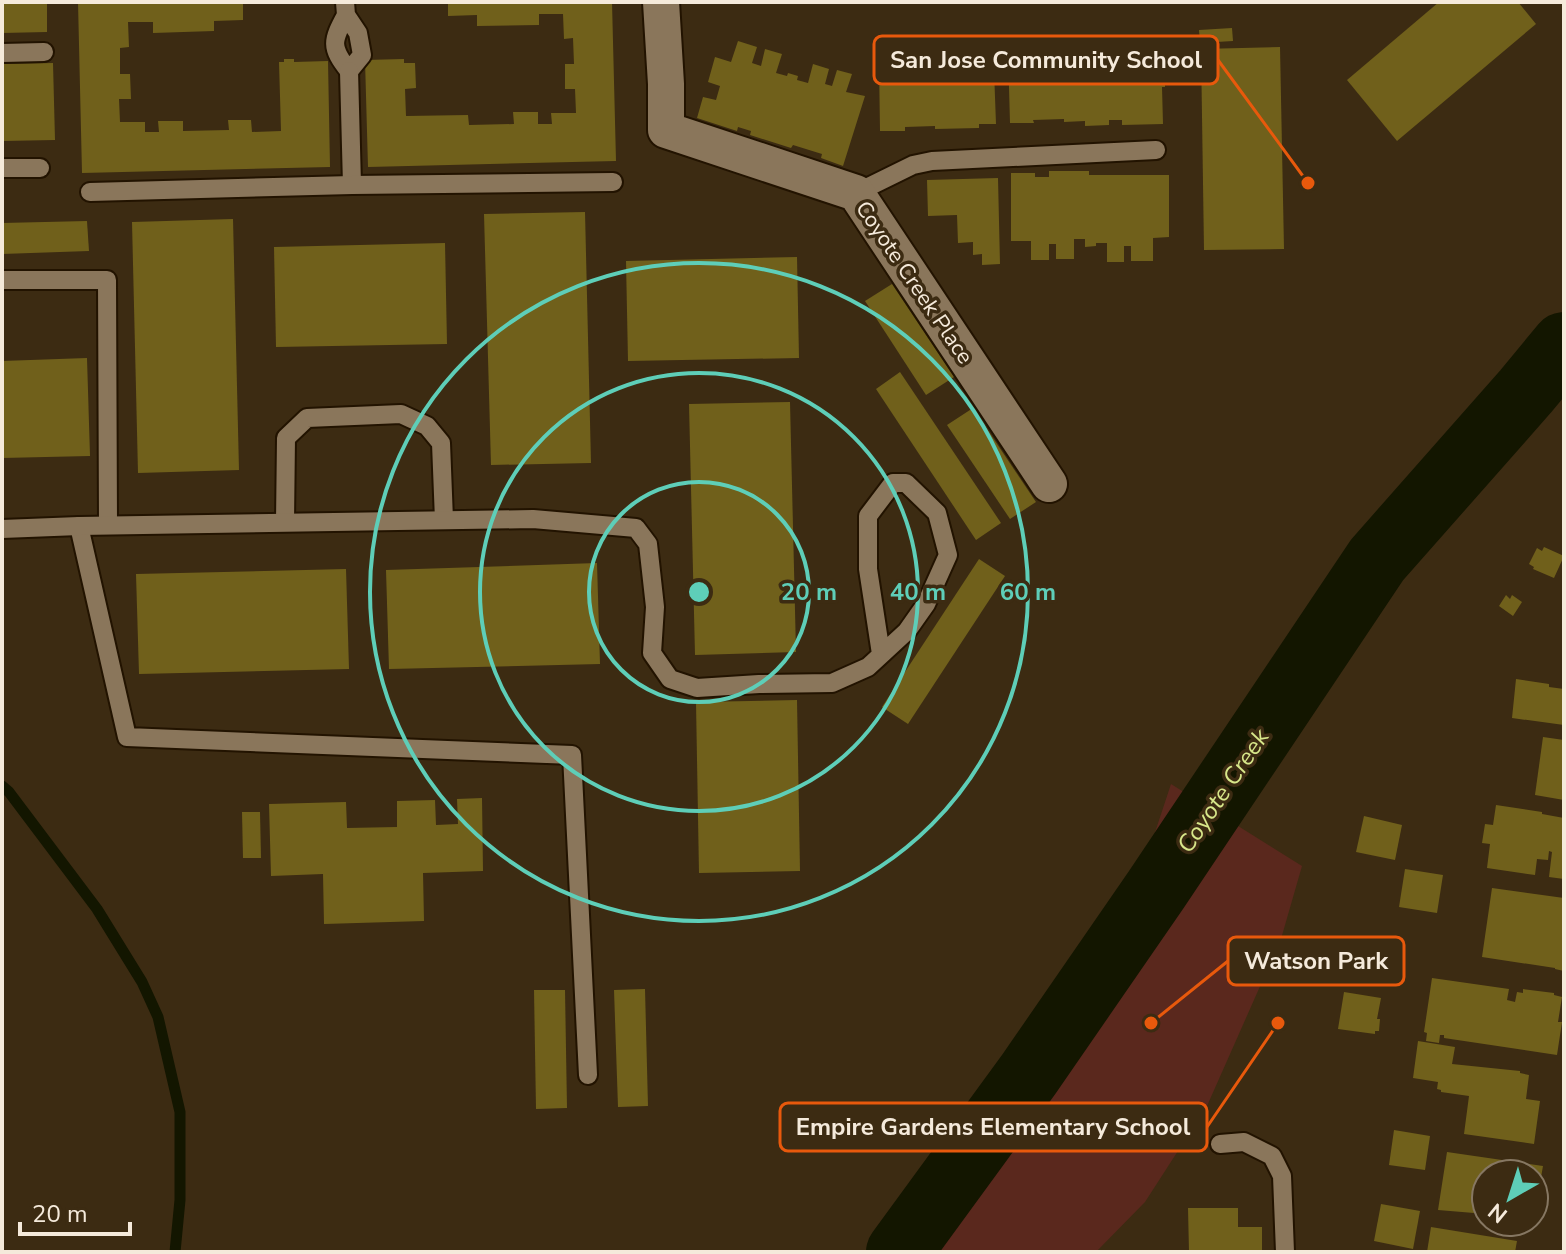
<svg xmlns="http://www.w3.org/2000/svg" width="1566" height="1254" viewBox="0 0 1566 1254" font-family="'Nunito Sans',sans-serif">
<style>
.green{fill:#5a281d}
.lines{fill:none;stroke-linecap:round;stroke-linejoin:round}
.stream{stroke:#131600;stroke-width:11}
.river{stroke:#131600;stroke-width:66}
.building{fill:#70601b}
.service-casing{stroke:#221300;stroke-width:22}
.minor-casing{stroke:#221300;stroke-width:40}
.service{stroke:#8a765b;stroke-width:18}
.minor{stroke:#8a765b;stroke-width:36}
.ring{fill:none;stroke:#5eceb8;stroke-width:4}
.labels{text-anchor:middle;stroke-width:7;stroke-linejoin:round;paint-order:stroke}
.street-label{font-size:22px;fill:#f5eadb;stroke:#3c2b12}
.water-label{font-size:24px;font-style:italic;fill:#d8e78a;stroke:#3c2b12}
.centre{fill:#5eceb8;stroke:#3c2b12;stroke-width:4}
.ring-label{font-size:24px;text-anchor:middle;font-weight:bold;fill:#5eceb8;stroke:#3c2b12;stroke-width:7;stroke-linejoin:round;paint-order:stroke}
.leader{fill:none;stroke:#e8590c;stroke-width:3}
.callout-dot{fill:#e8590c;stroke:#3c2b12;stroke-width:3}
.callout{fill:#3c2b12;stroke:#e8590c;stroke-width:3}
.callout-label{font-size:24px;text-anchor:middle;font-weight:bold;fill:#f5eadb}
</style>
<rect width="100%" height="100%" fill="#3c2b12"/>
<!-- green -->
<polygon class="green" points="1171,784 1302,866 1281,939 1207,1106 1145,1202 1096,1252 879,1252 951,1172 1119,941"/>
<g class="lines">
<!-- stream -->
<polyline class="stream" points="2,786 9,792 97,909 142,982 158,1017 180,1112 180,1200 175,1252"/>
<!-- river -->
<polyline class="river" points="899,1252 1029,1074 1156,890 1377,560 1526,391 1564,345"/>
</g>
<!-- building -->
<g class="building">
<polygon points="2,2 47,2 47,32 2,33"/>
<polygon points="78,2 243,2 243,20 214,21 214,31 153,33 153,22 128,22 129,47 120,48 120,74 130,74 131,99 119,99 120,122 145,122 145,132 159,132 158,121 183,121 183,131 229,130 228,120 251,120 252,132 281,131 279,62 284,62 284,59 294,59 294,62 328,61 330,167 82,173"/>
<polygon points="448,2 612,2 616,161 368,167 365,60 404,59 404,63 415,63 416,88 405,89 406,116 468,115 469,125 514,124 513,112 538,112 538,124 552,124 551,113 576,113 575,89 565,89 565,64 574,64 573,38 564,39 563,14 539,14 539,25 477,26 477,15 448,16"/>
<polygon points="1439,2 1518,2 1536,24 1397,141 1347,80"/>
<polygon points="1232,28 1233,41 1200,43 1199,30"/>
<polygon points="1031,36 1043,36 1043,50 1051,50 1050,36 1067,36 1068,55 1080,55 1080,51 1090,50 1090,57 1101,57 1101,39 1118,39 1118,53 1127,53 1127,36 1146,36 1146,62 1168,62 1168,72 1165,71 1165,87 1162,87 1163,124 1122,125 1122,120 1109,120 1109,125 1085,126 1085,121 1064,122 1064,119 1033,120 1034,123 1010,123 1008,52 1031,52"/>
<polygon points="738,41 757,47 752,63 761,66 765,49 782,54 776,73 787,76 788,73 798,76 797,80 808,83 813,64 829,69 825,84 832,86 837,70 852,74 846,92 865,96 843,166 821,158 822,154 793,145 791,148 750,135 751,131 738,127 737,131 697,118 703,97 716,100 720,86 708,82 715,57 731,62"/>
<polygon points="939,43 939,62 972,62 971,43 993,43 996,124 979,124 979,128 935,129 935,126 905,127 905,131 880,131 879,62 885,62 885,64 897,64 896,45 913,44 914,60 921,59 921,44"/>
<polygon points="1280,47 1284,249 1204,250 1201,49"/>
<polygon points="53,63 55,140 2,141 2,64"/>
<polygon points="1049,171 1089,171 1089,175 1169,175 1169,237 1153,238 1153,261 1131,261 1131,246 1124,246 1124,262 1107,262 1107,243 1096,243 1096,246 1085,247 1085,239 1074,239 1074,259 1056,259 1056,244 1049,244 1049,260 1031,260 1031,241 1011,241 1011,173 1035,173 1035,177 1049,177"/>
<polygon points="998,178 1000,264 982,265 982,254 973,255 973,242 958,243 957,215 928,216 927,180"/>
<polygon points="585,212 591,463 491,465 484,214"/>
<polygon points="233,219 239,470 138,473 132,222"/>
<polygon points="87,221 89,251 2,254 2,223"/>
<polygon points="445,243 447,344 276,347 274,247"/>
<polygon points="797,257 799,358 628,361 626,261"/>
<polygon points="892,284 954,377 926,395 865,301"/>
<polygon points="87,358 90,456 2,458 2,361"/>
<polygon points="900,372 1001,523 976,540 876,389"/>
<polygon points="790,402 796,652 695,655 689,404"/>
<polygon points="973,408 1036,502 1010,519 947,425"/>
<polygon points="1544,547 1564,556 1554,578 1533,569 1534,567 1529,564 1537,548 1542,551"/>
<polygon points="979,559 1005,576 908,724 882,707"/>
<polygon points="597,563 600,664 389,669 386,570"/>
<polygon points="346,569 349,669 139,674 136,574"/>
<polygon points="1506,595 1510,599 1512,595 1522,602 1513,616 1499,606"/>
<polygon points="1516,679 1549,684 1549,687 1564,689 1564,725 1512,718"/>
<polygon points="797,700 800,871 699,873 696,702"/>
<polygon points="1543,737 1564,740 1564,800 1535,795"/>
<polygon points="482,798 483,871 423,873 424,921 324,924 323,874 271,876 269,804 346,802 347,828 397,827 397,801 435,800 436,825 458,824 457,799"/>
<polygon points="1496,805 1542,812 1542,814 1564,818 1564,879 1549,877 1552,852 1549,851 1548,860 1537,859 1535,875 1487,868 1490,844 1482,843 1485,824 1493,825"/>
<polygon points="242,812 260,812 261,858 243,858"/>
<polygon points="1364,816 1402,825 1395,860 1356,852"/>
<polygon points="1405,869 1443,875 1437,913 1399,907"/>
<polygon points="1492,888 1564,898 1564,971 1555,969 1555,968 1482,957"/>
<polygon points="1432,978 1509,989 1507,1000 1515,1002 1517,992 1523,993 1523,989 1554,993 1554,995 1562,997 1558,1022 1562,1022 1557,1055 1444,1038 1444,1035 1440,1035 1439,1043 1426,1041 1427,1033 1424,1032"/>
<polygon points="645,989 648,1106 618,1107 614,990"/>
<polygon points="534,990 565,990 567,1108 536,1109"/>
<polygon points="1344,992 1381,998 1377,1019 1380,1019 1379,1031 1375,1031 1375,1034 1338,1029"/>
<polygon points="1418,1041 1455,1047 1452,1064 1520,1071 1520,1073 1529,1075 1526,1099 1540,1101 1534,1144 1464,1134 1469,1096 1441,1092 1441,1090 1437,1089 1438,1082 1413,1078"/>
<polygon points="1394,1130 1430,1136 1425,1170 1389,1165"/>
<polygon points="1447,1152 1543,1166 1540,1183 1534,1182 1534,1174 1486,1174 1486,1214 1438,1210"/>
<polygon points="1381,1204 1420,1211 1413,1249 1374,1241"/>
<polygon points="1188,1208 1238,1208 1238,1227 1262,1227 1262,1252 1189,1252"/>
<polygon points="1431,1227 1517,1241 1515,1252 1427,1252"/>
</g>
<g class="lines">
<!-- service casing -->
<g class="service-casing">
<g id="service">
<path d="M345 2 346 15 358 33 362 55 349 71C330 47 332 41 346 15"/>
<polyline points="2,53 44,52"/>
<polyline points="349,71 352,185"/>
<polyline points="2,168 40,168"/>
<polyline points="90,192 352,185 613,182"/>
<polyline points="856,193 913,165 932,161 1156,150"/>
<polyline points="2,280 107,280 108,525"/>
<polyline points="285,522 286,438 307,418 401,414 427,426 441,443 444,520"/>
<polyline points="79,526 127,737 572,755 588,1075"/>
<polyline points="2,529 79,526 533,519 636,528 648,544 655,607 652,653 670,679 697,688 759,684 832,683 868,667 907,631 926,604 948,555 937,513 906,483 893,483 868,516 868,569 881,654"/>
<polyline points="1220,1144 1244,1142 1272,1156 1282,1176 1285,1252"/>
</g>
</g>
<!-- minor casing -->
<g class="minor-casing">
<polyline id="minor" points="661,2 666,84 666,130 856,193 1049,484"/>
</g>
<!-- service -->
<use href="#service" class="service"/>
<!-- minor -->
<use href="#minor" class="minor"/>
</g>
<!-- distance rings -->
<g class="ring">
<circle cx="699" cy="592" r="110"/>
<circle cx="699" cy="592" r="219"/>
<circle cx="699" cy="592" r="329"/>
</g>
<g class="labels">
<!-- street labels -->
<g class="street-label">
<text transform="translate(915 282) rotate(56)" y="8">Coyote Creek Place</text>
</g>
<!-- water labels -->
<g class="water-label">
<text transform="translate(1223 791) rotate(-56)" y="8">Coyote Creek</text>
</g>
</g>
<circle cx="699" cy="592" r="12" class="centre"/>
<g class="ring-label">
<text x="809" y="600">20 m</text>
<text x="918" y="600">40 m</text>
<text x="1028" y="600">60 m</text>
</g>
<!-- callouts -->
<path class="leader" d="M1308 183L1218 60M1151 1023L1228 961M1278 1023L1207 1127"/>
<g class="callout-dot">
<circle cx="1308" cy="183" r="8"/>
<circle cx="1151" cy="1023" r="8"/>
<circle cx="1278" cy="1023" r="8"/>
</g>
<g class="callout">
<rect x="874" y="36" width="344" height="48" rx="8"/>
<rect x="1228" y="937" width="176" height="48" rx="8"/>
<rect x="780" y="1103" width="427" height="48" rx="8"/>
</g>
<g class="callout-label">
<text x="1046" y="68">San Jose Community School</text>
<text x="1316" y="969">Watson Park</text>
<text x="993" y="1135">Empire Gardens Elementary School</text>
</g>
<!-- border -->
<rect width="1566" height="1254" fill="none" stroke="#f5eadb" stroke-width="8"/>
<!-- north arrow -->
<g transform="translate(1510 1198) rotate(219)"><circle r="38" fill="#3c2b12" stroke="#867762" stroke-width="2"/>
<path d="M0-6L14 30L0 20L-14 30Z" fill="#5eceb8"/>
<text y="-12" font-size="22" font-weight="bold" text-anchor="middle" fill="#f5eadb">N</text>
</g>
<!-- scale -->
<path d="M20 1222v12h110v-12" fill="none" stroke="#f5eadb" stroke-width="4"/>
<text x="32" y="1222" font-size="24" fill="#f5eadb" stroke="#3c2b12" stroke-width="6" paint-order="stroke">20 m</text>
</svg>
